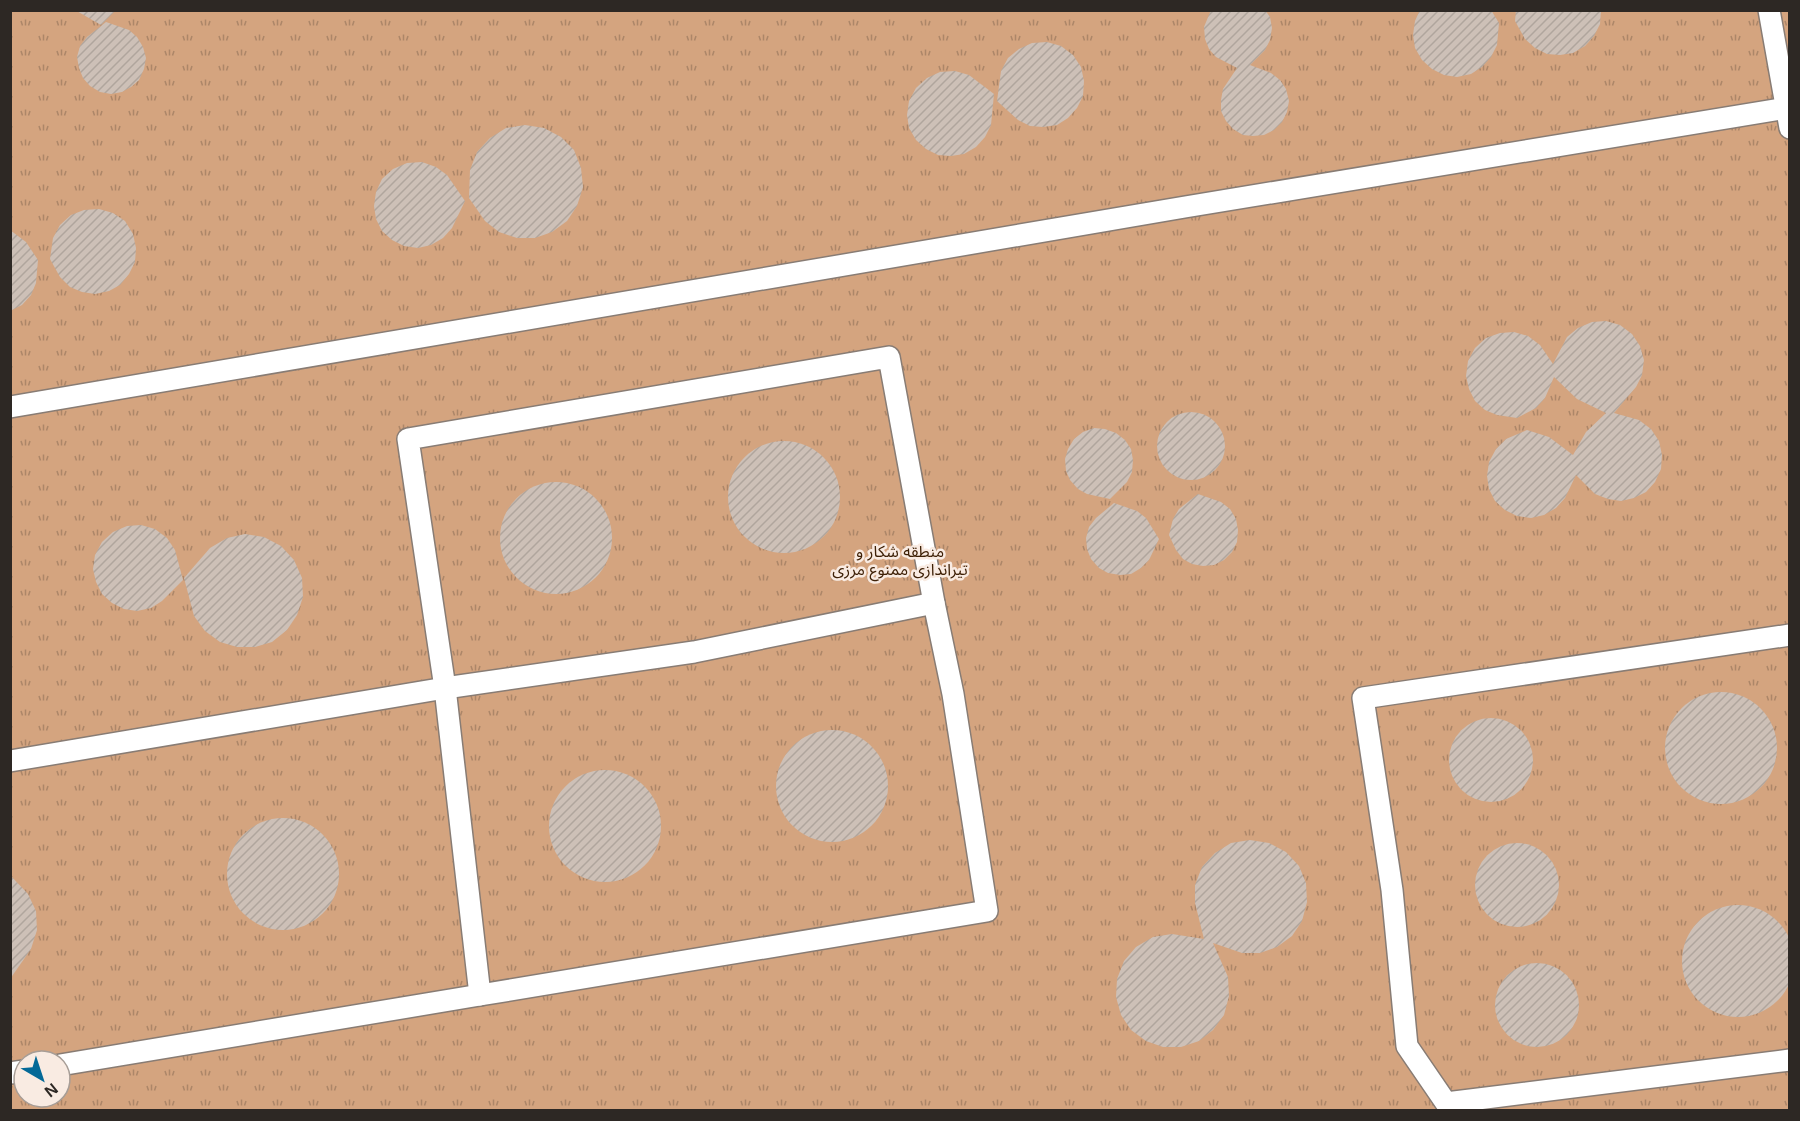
<svg xmlns="http://www.w3.org/2000/svg" width="1800" height="1121" viewBox="0 0 1800 1121" font-family="Arial,'Noto Sans Arabic',sans-serif">
<style>
.park{fill:url(#park-tufts);fill-rule:evenodd}
.building{fill:url(#building-hatch)}
.lines{fill:none;stroke-linecap:round;stroke-linejoin:round}
.minor-casing{stroke:#887c74;stroke-width:24}
.minor{stroke:#fff;stroke-width:21}
.labels{text-anchor:middle;stroke-width:5;stroke-linejoin:round;paint-order:stroke}
.park-label{font-size:16px;fill:#3e2006;stroke:#f9ebe2}
</style>
<defs>
<pattern id="park-tufts" width="24" height="20" patternUnits="userSpaceOnUse" patternTransform="scale(1.5)"><rect width="24" height="20" fill="#d4a47f"/><path d="M3 7l-1-3M5 7V3M7 7l1-3M15 17l-1-3M17 17v-4M19 17l1-3" fill="none" stroke="#ac8668"/></pattern>
<pattern id="building-hatch" width="6" height="6" patternUnits="userSpaceOnUse" patternTransform="scale(1.5)"><rect width="6" height="6" fill="#cdc0b7"/><path d="M-1 1l2-2M0 6l6-6M5 7l2-2" fill="none" stroke="#b0a59d"/></pattern>
</defs>
<rect width="100%" height="100%" fill="#ecded5"/>
<!-- park -->
<path class="park" d="M10 11H1789V1110H11ZM24 1061H60V1097H24Z"/>
<!-- building -->
<g class="building">
<polygon points="75,10 116,10 101,25"/>
<polygon points="1211,10 1265,10 1270,17 1272,28 1270,40 1265,50 1250,65 1271,73 1280,80 1286,89 1289,101 1287,112 1282,122 1274,130 1264,135 1253,136 1243,135 1233,129 1226,121 1221,111 1221,100 1223,89 1237,68 1216,57 1209,49 1205,39 1204,27"/>
<polygon points="1420,10 1491,10 1499,23 1497,45 1491,57 1482,67 1471,74 1457,77 1444,75 1432,69 1422,60 1415,48 1413,35 1415,21"/>
<polygon points="1516,10 1601,10 1600,24 1594,36 1585,46 1573,53 1560,55 1547,54 1535,48 1525,39 1515,21"/>
<polygon points="106,22 129,30 137,37 143,47 146,58 144,69 139,80 131,87 122,92 111,94 100,92 90,86 83,78 79,68 77,57 80,46 87,37"/>
<polygon points="1047,42 1061,46 1073,55 1081,67 1084,81 1083,96 1077,108 1068,118 1057,125 1043,127 1030,126 1018,120 997,101 1001,71 1008,58 1019,49 1032,43"/>
<polygon points="955,71 969,75 994,94 991,125 985,137 976,147 964,154 951,156 938,155 926,149 916,140 909,128 907,115 909,101 916,88 927,78 940,72"/>
<polygon points="525,125 544,128 561,137 574,150 581,168 583,187 577,206 567,221 552,232 535,238 517,238 499,232 485,221 469,198 470,170 477,152 490,138 506,128"/>
<polygon points="422,162 436,167 447,175 465,201 452,228 443,238 431,245 418,248 404,246 392,240 382,231 376,219 374,206 376,192 382,179 393,169 407,163"/>
<polygon points="99,209 113,213 125,221 133,234 136,248 135,262 129,274 120,285 109,291 95,294 82,292 70,287 60,277 50,259 53,238 60,225 71,215 84,210"/>
<polygon points="10,230 26,242 38,260 36,283 31,295 22,305 10,311"/>
<polygon points="1606,321 1620,325 1632,334 1640,346 1644,360 1642,375 1636,387 1614,413 1639,420 1651,429 1659,441 1662,455 1661,469 1655,482 1646,492 1634,498 1621,501 1608,499 1595,494 1576,475 1565,498 1556,508 1544,515 1531,518 1517,516 1505,510 1495,501 1489,489 1487,476 1489,462 1496,449 1506,439 1527,430 1549,437 1573,455 1586,432 1606,413 1577,399 1554,377 1545,398 1536,408 1517,418 1497,415 1485,410 1475,401 1469,389 1466,376 1468,361 1475,348 1486,338 1500,333 1514,332 1528,336 1540,345 1553,364 1567,337 1578,328 1592,322"/>
<circle cx="1191" cy="446" r="34"/>
<polygon points="1094,428 1105,429 1116,433 1125,440 1131,449 1133,460 1132,472 1127,482 1110,499 1087,494 1078,489 1070,480 1066,471 1065,459 1068,449 1074,439 1083,432"/>
<circle cx="784" cy="497" r="56"/>
<circle cx="556" cy="538" r="56"/>
<polygon points="1198,494 1221,502 1230,509 1236,519 1238,530 1237,542 1232,552 1224,560 1214,565 1203,566 1192,564 1183,559 1176,550 1169,535 1173,519 1179,509"/>
<polygon points="1114,503 1137,511 1146,518 1159,539 1149,560 1141,568 1131,574 1120,575 1108,573 1099,568 1091,559 1087,549 1086,538 1089,527 1096,518"/>
<polygon points="141,525 155,529 167,538 175,550 183,580 162,601 151,608 137,611 124,609 112,603 102,594 96,582 93,569 95,555 102,542 113,532 127,526"/>
<polygon points="245,534 264,537 281,546 294,560 302,578 303,597 297,615 287,630 272,642 255,647 237,647 220,642 205,631 194,616 184,578 210,548 227,538"/>
<circle cx="1721" cy="748" r="56"/>
<circle cx="1491" cy="760" r="42"/>
<circle cx="832" cy="786" r="56"/>
<circle cx="605" cy="826" r="56"/>
<circle cx="283" cy="874" r="56"/>
<polygon points="1250,840 1269,843 1286,852 1299,866 1306,883 1307,902 1302,921 1292,936 1277,947 1260,953 1242,953 1213,943 1228,977 1229,996 1224,1015 1213,1030 1199,1041 1181,1047 1163,1047 1146,1041 1131,1030 1121,1015 1116,997 1117,979 1124,961 1136,947 1153,937 1172,934 1204,939 1195,903 1195,885 1202,867 1215,853 1231,843"/>
<circle cx="1517" cy="885" r="42"/>
<polygon points="10,875 28,894 36,911 37,930 31,949 10,979"/>
<circle cx="1738" cy="961" r="56"/>
<circle cx="1537" cy="1005" r="42"/>
</g>
<g class="lines">
<!-- minor casing -->
<g class="minor-casing">
<g id="minor">
<polyline points="1769,10 1790,128"/>
<polygon points="889,357 934,603 953,694 987,911 480,995 445,688 408,439"/>
<polyline points="10,407 1185,207 1787,108"/>
<polyline points="1790,635 1363,698 1392,890 1407,1046 1446,1103 1790,1060"/>
<polyline points="10,761 445,688 694,652 934,603"/>
<polyline points="60,1065 480,995"/>
<polyline points="10,1073 24,1071"/>
</g>
</g>
<!-- minor -->
<use href="#minor" class="minor"/>
</g>
<g class="labels">
<!-- park labels -->
<g class="park-label">
<text x="900" y="557">منطقه شکار و<tspan x="900" dy="18">تیراندازی ممنوع مرزی</tspan></text>
</g>
</g>
<!-- border -->
<rect width="1800" height="1121" fill="none" stroke="#2d2824" stroke-width="24"/>
<!-- north arrow -->
<g transform="translate(42 1079) rotate(141)"><circle r="28" fill="#f9ebe2" stroke="#a79d96" stroke-width="1.5"/>
<path d="M0-4.5L10 22L0 15L-10 22Z" fill="#046997"/>
<text y="-9" font-size="16" font-weight="bold" text-anchor="middle" fill="#2d2824">N</text>
</g>
</svg>
